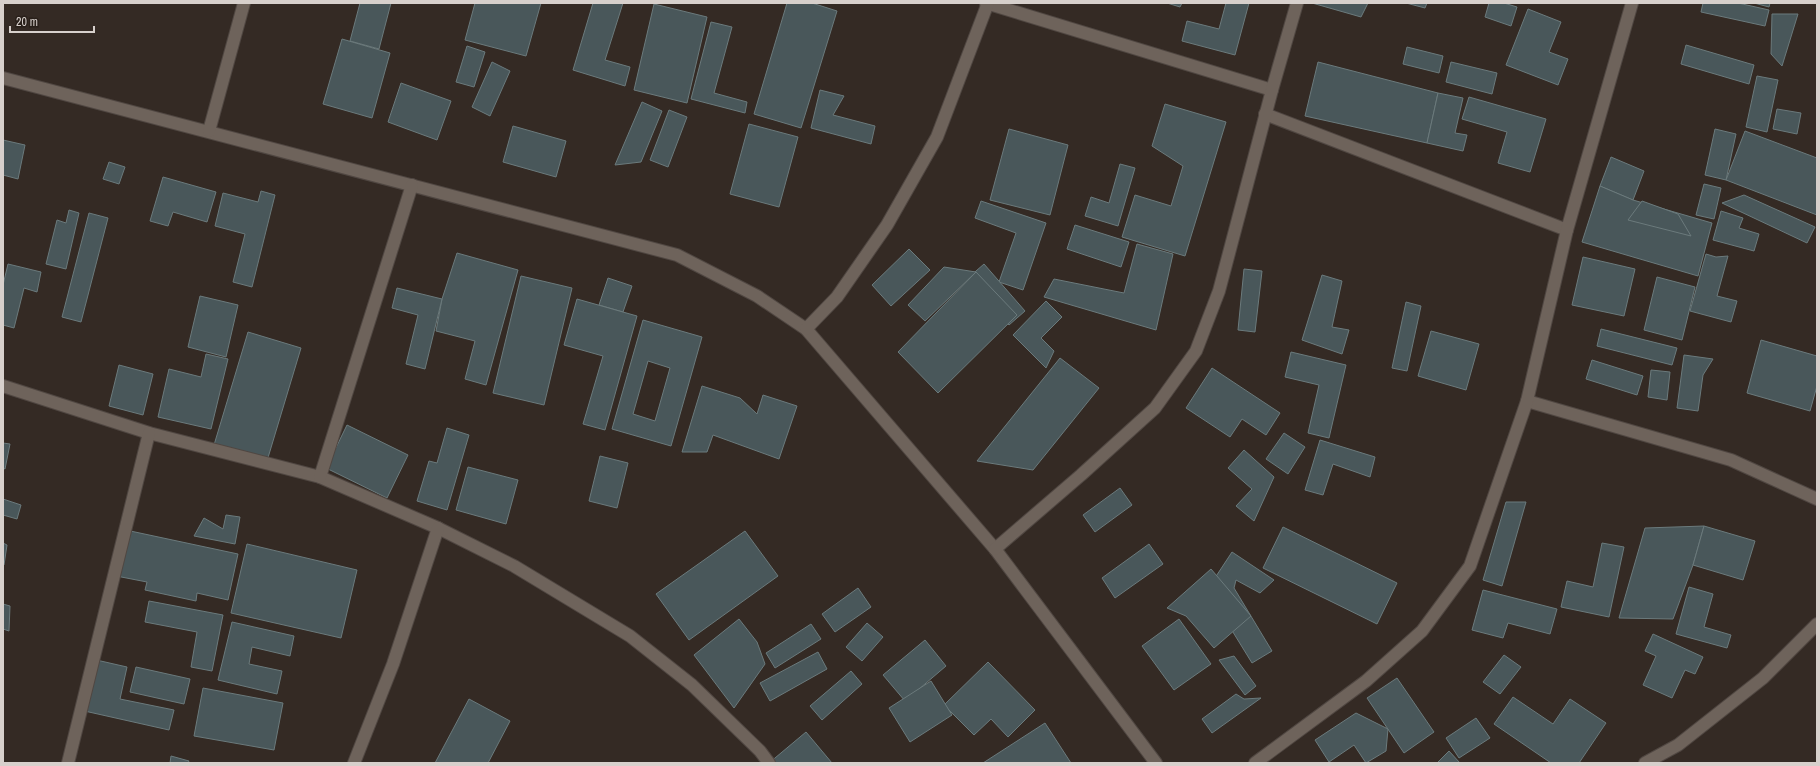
<svg xmlns="http://www.w3.org/2000/svg" width="1820" height="766" viewBox="0 0 1820 766" font-family="'Archivo Narrow',sans-serif">
<style>
.building{fill:#49575a;stroke:#6b7a7c;fill-rule:evenodd}
.lines{fill:none;stroke-linecap:round;stroke-linejoin:round}
.street-casing{stroke:#504742;stroke-width:14}
.street{stroke:#6e635b;stroke-width:12}
</style>
<rect width="100%" height="100%" fill="#342a24"/>
<!-- building -->
<g class="building">
<polygon points="360,3 391,3 379,49 350,41"/>
<polygon points="475,3 541,3 526,56 465,40"/>
<polygon points="593,3 623,3 605,60 630,67 625,86 573,70"/>
<polygon points="787,3 812,3 837,11 801,128 754,114"/>
<polygon points="1167,3 1182,3 1180,7"/>
<polygon points="1226,3 1249,3 1235,55 1182,41 1187,21 1219,29"/>
<polygon points="1312,3 1368,3 1361,17"/>
<polygon points="1406,3 1427,3 1425,8"/>
<polygon points="1489,3 1504,3 1517,7 1511,26 1485,17"/>
<polygon points="1703,3 1738,3 1769,10 1765,26 1701,12"/>
<polygon points="1754,3 1770,3 1769,7"/>
<polygon points="654,4 707,17 687,103 634,90"/>
<polygon points="1528,9 1561,22 1549,52 1568,59 1558,85 1506,65"/>
<polygon points="1772,14 1798,14 1782,66 1771,54"/>
<polygon points="711,22 732,27 714,93 747,102 745,113 691,99"/>
<polygon points="342,39 390,53 372,118 323,104"/>
<polygon points="1686,45 1754,65 1749,84 1681,64"/>
<polygon points="467,46 485,52 474,87 456,82"/>
<polygon points="1407,47 1443,56 1439,73 1403,64"/>
<polygon points="492,62 510,71 490,116 472,107"/>
<polygon points="1318,62 1438,93 1427,143 1305,116"/>
<polygon points="1451,62 1497,73 1492,94 1446,82"/>
<polygon points="1757,76 1778,80 1767,132 1746,127"/>
<polygon points="401,83 451,101 437,140 388,122"/>
<polygon points="820,90 844,96 833,115 875,126 871,144 811,128"/>
<polygon points="1438,93 1463,98 1455,133 1467,135 1463,151 1427,143"/>
<polygon points="1469,97 1546,119 1530,172 1498,163 1507,132 1462,119"/>
<polygon points="642,102 662,111 641,162 615,165"/>
<polygon points="1165,104 1226,122 1185,256 1122,237 1135,195 1171,206 1183,166 1152,146"/>
<polygon points="1777,109 1801,113 1797,134 1773,129"/>
<polygon points="669,110 687,117 668,167 650,160"/>
<polygon points="749,124 798,137 779,207 730,194"/>
<polygon points="513,126 566,141 556,177 503,162"/>
<polygon points="1009,129 1068,145 1050,215 990,200"/>
<polygon points="1715,129 1736,134 1726,180 1705,175"/>
<polygon points="1745,131 1817,158 1817,215 1726,180"/>
<polygon points="3,140 25,145 18,179 3,175"/>
<polygon points="1611,157 1644,171 1633,200 1600,186"/>
<polygon points="109,162 125,167 119,184 103,179"/>
<polygon points="1120,164 1135,168 1118,226 1085,216 1091,197 1109,203"/>
<polygon points="163,177 216,192 207,222 173,212 168,226 150,221"/>
<polygon points="1704,184 1721,188 1714,219 1696,215"/>
<polygon points="1600,186 1633,200 1712,223 1698,276 1582,242"/>
<polygon points="261,191 275,195 252,287 233,282 245,234 215,226 223,193 258,202"/>
<polygon points="1744,195 1815,227 1807,243 1722,203"/>
<polygon points="981,201 1046,223 1023,290 999,282 1016,233 975,218"/>
<polygon points="1642,201 1678,214 1691,236 1628,220"/>
<polygon points="69,210 79,213 66,269 46,264 57,220 66,223"/>
<polygon points="1721,211 1743,218 1739,228 1759,234 1754,251 1713,240"/>
<polygon points="89,213 108,218 81,322 62,317"/>
<polygon points="1075,225 1129,242 1121,267 1067,249"/>
<polygon points="1137,244 1173,254 1156,330 1044,297 1054,279 1124,293"/>
<polygon points="909,249 930,270 891,306 872,285"/>
<polygon points="457,253 518,270 486,385 465,379 475,341 436,331 442,299"/>
<polygon points="1706,254 1716,257 1728,256 1717,296 1737,301 1731,322 1690,311"/>
<polygon points="1583,257 1635,269 1624,316 1572,305"/>
<polygon points="8,264 41,272 37,292 24,288 14,328 3,325 3,285"/>
<polygon points="984,264 1025,311 1009,325 968,278"/>
<polygon points="944,267 976,272 925,321 908,305"/>
<polygon points="1244,269 1262,271 1255,332 1238,330"/>
<polygon points="976,272 1017,315 938,393 898,352"/>
<polygon points="1322,275 1342,281 1332,327 1349,330 1342,354 1302,340"/>
<polygon points="521,276 572,288 544,405 493,393"/>
<polygon points="1657,277 1695,287 1682,340 1644,330"/>
<polygon points="608,278 632,286 623,312 599,305"/>
<polygon points="397,288 442,299 425,369 406,364 418,315 392,308"/>
<polygon points="200,296 238,305 226,357 188,347"/>
<polygon points="577,299 637,316 605,430 583,424 603,356 564,345"/>
<polygon points="1046,301 1062,317 1041,338 1054,351 1046,368 1013,335"/>
<polygon points="1406,302 1421,306 1407,371 1392,368"/>
<path d="M643 320 702 337 671 446 612 429ZM648 361 670 368 655 421 633 414Z"/>
<polygon points="1601,329 1677,348 1672,365 1597,346"/>
<polygon points="1431,331 1479,344 1466,390 1418,376"/>
<polygon points="248,332 301,348 267,461 214,445"/>
<polygon points="1761,340 1817,356 1817,386 1810,411 1747,393"/>
<polygon points="1291,352 1346,365 1329,438 1308,433 1319,385 1285,377"/>
<polygon points="206,354 228,359 211,429 158,417 169,369 201,377"/>
<polygon points="1684,355 1713,359 1703,375 1698,411 1677,408"/>
<polygon points="1060,358 1099,388 1033,470 977,461"/>
<polygon points="1592,360 1643,376 1637,395 1586,379"/>
<polygon points="119,365 153,374 143,415 109,406"/>
<polygon points="1212,368 1280,413 1266,435 1242,419 1230,437 1186,408"/>
<polygon points="1651,370 1670,372 1667,400 1648,397"/>
<polygon points="702,386 740,398 757,414 763,395 797,406 779,459 713,435 707,452 682,452"/>
<polygon points="347,425 408,455 387,498 326,468"/>
<polygon points="447,428 469,435 447,510 417,501 429,461 437,463"/>
<polygon points="1284,433 1305,447 1288,474 1266,459"/>
<polygon points="1320,440 1375,457 1370,477 1333,464 1323,495 1305,490"/>
<polygon points="3,443 10,444 5,469 3,468"/>
<polygon points="1244,450 1274,477 1254,521 1236,506 1252,489 1228,468"/>
<polygon points="600,456 628,463 617,508 589,501"/>
<polygon points="468,467 518,480 506,524 456,510"/>
<polygon points="1120,488 1132,505 1095,532 1083,515"/>
<polygon points="3,499 21,505 17,519 3,515"/>
<polygon points="1506,502 1526,502 1502,586 1483,580"/>
<polygon points="226,515 240,517 235,544 194,536 204,518 223,529"/>
<polygon points="1704,526 1693,565 1673,619 1619,618 1645,528"/>
<polygon points="1704,526 1755,541 1743,580 1693,565"/>
<polygon points="1283,527 1397,583 1377,624 1263,568"/>
<polygon points="121,529 238,554 228,600 197,593 196,601 145,590 147,582 111,575"/>
<polygon points="745,531 778,576 689,640 656,594"/>
<polygon points="3,543 7,545 4,565 3,565"/>
<polygon points="1602,543 1624,547 1609,617 1561,607 1567,581 1593,587"/>
<polygon points="247,544 357,570 341,638 231,613"/>
<polygon points="1149,544 1163,564 1115,598 1102,578"/>
<polygon points="1232,552 1274,580 1260,593 1236,580 1234,588 1272,651 1252,663 1207,590"/>
<polygon points="1211,569 1251,616 1214,648 1186,616 1167,608"/>
<polygon points="1689,587 1713,594 1704,627 1731,635 1727,648 1676,634"/>
<polygon points="858,588 871,607 835,632 822,614"/>
<polygon points="1483,590 1557,609 1550,634 1508,623 1503,638 1472,630"/>
<polygon points="149,601 223,615 212,671 191,667 197,632 145,622"/>
<polygon points="3,604 10,606 9,631 3,629"/>
<polygon points="739,619 757,642 765,664 734,708 694,655"/>
<polygon points="1179,619 1211,664 1174,690 1142,646"/>
<polygon points="232,622 294,636 290,656 252,647 249,664 282,671 277,694 218,680"/>
<polygon points="867,623 883,637 862,661 846,647"/>
<polygon points="811,624 821,639 775,668 766,653"/>
<polygon points="1653,634 1703,657 1695,674 1685,670 1672,698 1643,685 1656,656 1645,651"/>
<polygon points="925,640 946,666 905,701 883,675"/>
<polygon points="818,652 827,669 770,701 760,683"/>
<polygon points="1504,655 1521,667 1500,694 1483,682"/>
<polygon points="1234,656 1256,686 1245,695 1219,660"/>
<polygon points="92,659 127,667 120,699 174,710 169,730 80,710"/>
<polygon points="988,662 1035,710 1008,737 991,719 974,735 944,705"/>
<polygon points="136,667 190,679 184,704 130,692"/>
<polygon points="851,671 862,684 822,720 810,706"/>
<polygon points="1397,678 1434,732 1404,753 1367,698"/>
<polygon points="931,681 952,715 910,742 889,708"/>
<polygon points="203,688 283,703 274,750 194,736"/>
<polygon points="1236,694 1244,699 1261,698 1212,733 1202,719"/>
<polygon points="1513,697 1553,724 1570,699 1606,723 1579,763 1551,763 1494,724"/>
<polygon points="469,699 510,721 488,763 435,763"/>
<polygon points="1356,713 1388,729 1386,751 1366,763 1354,745 1329,762 1315,740"/>
<polygon points="1476,718 1490,738 1459,758 1446,738"/>
<polygon points="1045,723 1071,763 983,763"/>
<polygon points="806,732 832,763 769,763"/>
<polygon points="1449,751 1460,763 1437,763"/>
<polygon points="171,756 189,761 188,763 170,763"/>
</g>
<g class="lines">
<!-- street casing -->
<g class="street-casing">
<g id="street">
<polyline points="986,3 1272,90"/>
<polyline points="3,78 677,255 757,296 806,329 995,549 1156,763"/>
<polyline points="1265,114 1567,230"/>
<polyline points="209,131 244,3"/>
<polyline points="806,329 837,297 887,225 937,137 988,3"/>
<polyline points="3,386 149,433 320,477 438,528 514,566 630,636 692,685 760,751 769,763"/>
<polyline points="1527,401 1731,460 1817,499"/>
<polyline points="320,477 412,185"/>
<polyline points="995,549 1081,475 1155,408 1196,351 1219,291 1272,90 1297,3"/>
<polyline points="68,763 149,433"/>
<polyline points="354,763 393,664 438,528"/>
<polyline points="1255,763 1366,681 1422,631 1470,566 1527,401 1567,230 1632,3"/>
<polyline points="1645,763 1678,745 1763,678 1817,624"/>
</g>
</g>
<!-- street -->
<use href="#street" class="street"/>
</g>
<!-- border -->
<rect width="1820" height="766" fill="none" stroke="#d7d0cc" stroke-width="8"/>
<!-- scale -->
<path d="M10 26v6h84v-6" fill="none" stroke="#d7d0cc" stroke-width="2"/>
<text x="16" y="26" font-size="12" fill="#d7d0cc" stroke="#29201a" stroke-width="3" paint-order="stroke">20 m</text>
</svg>
